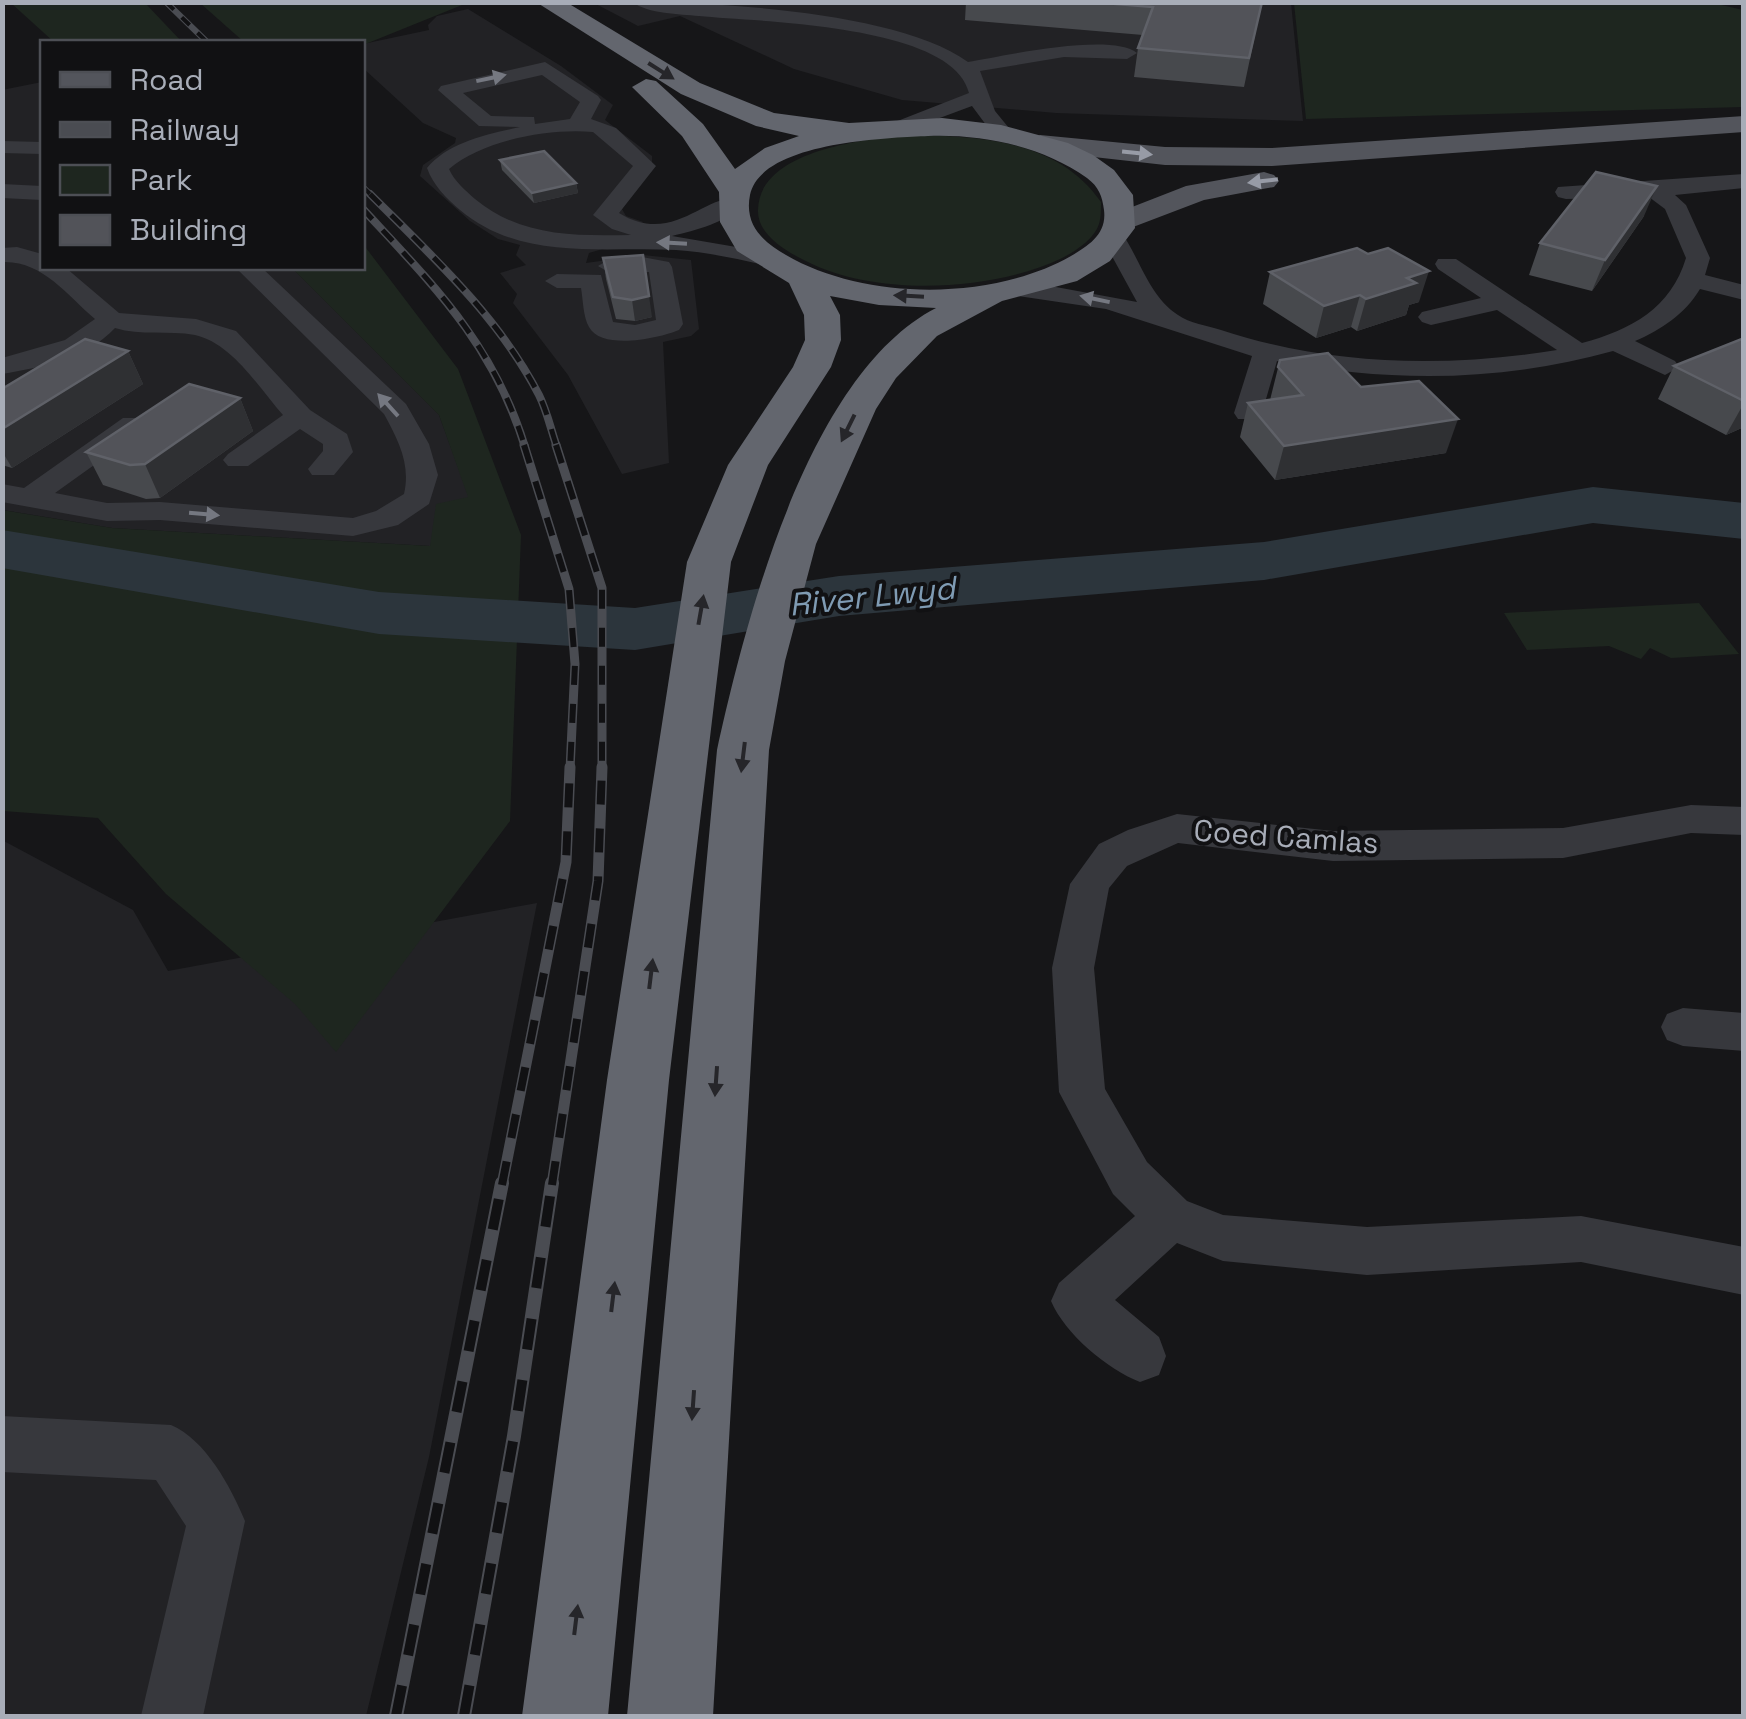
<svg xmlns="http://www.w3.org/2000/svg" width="1746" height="1719" viewBox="0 0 1746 1719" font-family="'Space Grotesk',sans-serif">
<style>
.built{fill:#222225}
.green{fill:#1e261f}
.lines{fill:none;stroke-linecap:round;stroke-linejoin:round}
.river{fill:#2c353c;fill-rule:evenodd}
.minor{fill:#37383d;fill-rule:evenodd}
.major{fill:#53555c;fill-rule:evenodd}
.highway{fill:#63666e;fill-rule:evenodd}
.rail-far4-casing{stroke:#4a4c52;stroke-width:6}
.rail-far3-casing{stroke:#4a4c52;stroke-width:8}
.rail-far2-casing{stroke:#4a4c52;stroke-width:9}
.rail-far1-casing{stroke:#4a4c52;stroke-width:11}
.rail-casing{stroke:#4a4c52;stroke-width:14}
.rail-far4{stroke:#111113;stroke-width:4;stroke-dasharray:11;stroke-linecap:butt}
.rail-far3{stroke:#111113;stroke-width:5;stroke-dasharray:15;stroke-linecap:butt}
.rail-far2{stroke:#111113;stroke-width:6;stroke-dasharray:19;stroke-linecap:butt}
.rail-far1{stroke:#111113;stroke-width:8;stroke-dasharray:24;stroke-linecap:butt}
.rail{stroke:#111113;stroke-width:10;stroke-dasharray:31;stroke-linecap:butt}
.wall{fill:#47494d}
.shaded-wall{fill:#2f3033}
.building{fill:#525359;stroke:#5f6168;stroke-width:2.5}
.oneway{fill:#26262a}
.oneway2{fill:#757881}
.oneway3{fill:#979ba6}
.labels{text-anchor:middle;stroke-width:8;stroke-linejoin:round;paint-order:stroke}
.street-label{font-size:30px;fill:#a8adb8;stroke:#111113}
.water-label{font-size:32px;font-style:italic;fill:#7f9bb3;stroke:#111113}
</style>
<rect width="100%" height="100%" fill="#161618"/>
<!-- built -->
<g class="built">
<polygon points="594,3 1291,3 1303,121 1056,113 902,100 794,69 680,16 638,26"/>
<polygon points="468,9 561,66 613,105 605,120 652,156 652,168 622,209 626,216 643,222 626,242 589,253 586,263 643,255 691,260 699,329 691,336 663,342 669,463 622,474 568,375 513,303 517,294 500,273 526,265 516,255 520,245 498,239 470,221 420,176 423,165 455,143 456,138 423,123 363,68 363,44 429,30 428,25 437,16"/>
<polygon points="42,82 42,268 292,268 439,415 469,497 430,546 112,528 3,510 2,90"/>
<polygon points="2,840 133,910 168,971 537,903 429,1457 366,1716 3,1716"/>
</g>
<!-- green -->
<g class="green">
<polygon points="11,3 145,3 182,42 54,42"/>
<polygon points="200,3 467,3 363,45 244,42"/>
<polygon points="1713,3 1743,10 1743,107 1306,119 1294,3"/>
<path d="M901 135C973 136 1056 137 1101 202 1101 209 1101 218 1099 224 1094 240 1074 252 1060 259 992 291 877 297 808 262 787 252 757 235 758 210 759 152 857 141 901 135Z"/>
<polygon points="363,244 458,369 521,535 510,821 336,1052 295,1004 166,894 98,818 3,811 2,510 112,528 430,546 436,504 468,497 439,415 292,268 362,268"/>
<polygon points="1699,603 1739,654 1671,658 1650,648 1641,659 1609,646 1527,650 1504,613"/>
</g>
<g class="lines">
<!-- river -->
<polygon class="river" points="1593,487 1744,503 1744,539 1593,523 1264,580 839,616 635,650 379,634 2,568 2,530 379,592 635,608 839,576 1264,542"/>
<!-- minor -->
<g class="minor">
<path d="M632 2C718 2 900 12 968 62 1003 56 1111 32 1137 53L1127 59 1064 57 980 71 995 111 1013 133 1009 137H995L972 106 902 132 892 126 895 122 969 93C953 24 758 22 699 16 679 14 649 14 632 2Z"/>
<path d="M545 62 598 96 601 100 591 119 616 128 656 166 619 213C674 247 706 191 740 199L743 204C726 223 696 230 672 236L777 254 780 259 777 264 768 266C738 259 707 252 676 250 602 246 522 262 460 210 446 198 433 185 427 168 448 142 488 134 520 127L479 126 438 90 441 86ZM542 75 580 102 570 119 535 124 534 117 491 116 463 93ZM593 132 633 166 593 215 612 229 631 235C574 236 521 237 475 199 465 190 455 182 449 169 483 140 550 128 593 132Z"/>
<polygon points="2,141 42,142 42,154 2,153"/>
<path d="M1744 174V188L1675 195 1686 205 1710 258 1705 275 1744 285V300L1700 289C1685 314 1661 330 1635 341L1675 361 1679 367 1665 375 1613 351C1502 382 1392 383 1277 361L1262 413 1258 419H1238L1234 413 1252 356 1106 309 1018 296 1005 288 1018 280 1137 302 1102 238 1114 231 1122 233C1140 260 1150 297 1178 315 1189 323 1208 326 1221 330 1330 366 1445 368 1557 350L1497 310 1431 325 1422 322 1418 317 1422 312 1481 298 1438 269 1435 264 1438 259H1456L1582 343C1631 330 1671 308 1686 258L1665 209 1649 197 1566 199 1558 197 1555 192 1558 187Z"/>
<polygon points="2,184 42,186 42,200 2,198"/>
<path d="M17 247 42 254V268H66L119 313 196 319 236 331 310 410 347 434 353 452 334 475H312L308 469 323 451V444L300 429 248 466H228L223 460 228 454 283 415C259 388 232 343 195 335 168 330 141 336 115 328 86 359 42 367 2 374V358L65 340 95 319C67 295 42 260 2 262V248Z"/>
<path d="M642 257 669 262 672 267 683 324 679 330C660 338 602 351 589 327 583 317 583 299 581 288H557L545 281 557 274 601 275 613 322 635 325 656 320 649 272 610 273 598 266 610 259Z"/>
<path d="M236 268H262L406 404 429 444 438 475 429 504 398 525 353 536 160 520 107 521 2 502V484L24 488 123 418H143L147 424 143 430 55 493 107 503 160 502 353 518 376 511 404 494C411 464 398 440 384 414Z"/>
<path d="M1691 805 1744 807V835L1691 833 1563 858 1333 861 1178 843 1127 866 1109 888 1094 968 1105 1089 1147 1162 1187 1201 1223 1215 1367 1227 1581 1216 1744 1247V1295L1581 1262 1367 1275 1223 1261 1177 1243 1115 1300 1159 1337 1166 1356 1159 1375 1140 1382C1107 1369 1065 1334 1051 1301L1059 1283 1135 1216 1113 1194 1059 1092 1052 968 1070 884 1099 844 1128 830 1177 814 1333 831 1563 828Z"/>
<polygon points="1683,1008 1744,1013 1744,1051 1683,1046 1667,1040 1661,1027 1667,1014"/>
<path d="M2 1416 171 1425C205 1439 231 1487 245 1521L203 1716H141L186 1526 156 1480 2 1472Z"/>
</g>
<!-- major -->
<g class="major">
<polygon points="1744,116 1744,132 1272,166 1165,165 1040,151 1026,143 1040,135 1165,147 1272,148"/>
<polygon points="1264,172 1274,175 1279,181 1274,187 1204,200 1120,232 1109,230 1105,223 1109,216 1186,186"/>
</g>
<!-- highway -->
<path class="highway" d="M536 2H566L700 83 774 113 849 123 942 118 1001 125 1068 143 1093 155 1114 170 1133 195 1135 228 1110 261 1077 281 1002 301 937 336 896 378 876 409 816 544 785 661 769 750 713 1716H627L717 750C746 619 808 374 936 308L879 305 830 296 840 315 841 340 831 367 768 465 731 562 669 1080 608 1716H522L607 1080 687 562 728 465 793 367 805 340 804 315 789 283 737 251 720 222 719 192 682 136 632 87 646 79 656 81 703 124 735 169 765 148 799 136 756 126 681 94ZM928 136C983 134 1042 146 1087 178 1099 187 1102 196 1104 210 1107 234 1089 245 1071 256 992 301 865 301 786 255 763 242 744 225 750 195 761 142 886 138 928 136Z"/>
<!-- rail-far4 casing -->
<g class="rail-far4-casing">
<g id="rail-far4">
<polyline points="166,2 207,42"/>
<polyline points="362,186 372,196"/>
</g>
</g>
<!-- rail-far3 casing -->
<g class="rail-far3-casing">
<g id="rail-far3">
<path d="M370 194C431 255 499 317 539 395 547 411 551 430 557 447"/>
<path d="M362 208C434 286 493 343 525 447"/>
</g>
</g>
<!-- rail-far2 casing -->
<g class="rail-far2-casing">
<g id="rail-far2">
<polyline points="524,445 569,589 575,664 570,770"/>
<polyline points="556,445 602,588 602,770"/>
</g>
</g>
<!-- rail-far1 casing -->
<g class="rail-far1-casing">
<g id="rail-far1">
<polyline points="502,1185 566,862 570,767"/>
<polyline points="552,1185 598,881 602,767"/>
</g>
</g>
<!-- rail casing -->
<g class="rail-casing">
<g id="rail">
<polyline points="396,1716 502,1183"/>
<polyline points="464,1716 514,1436 552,1183"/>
</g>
</g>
<!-- rail-far4 -->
<use href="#rail-far4" class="rail-far4"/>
<!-- rail-far3 -->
<use href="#rail-far3" class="rail-far3"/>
<!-- rail-far2 -->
<use href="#rail-far2" class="rail-far2"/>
<!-- rail-far1 -->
<use href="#rail-far1" class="rail-far1"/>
<!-- rail -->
<use href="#rail" class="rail"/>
</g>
<!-- wall -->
<g class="wall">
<polygon points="966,2 1262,2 1244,87 1134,77 1138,48 1143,35 965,20"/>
<polygon points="500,160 576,183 578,193 534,203 502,170"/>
<polygon points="1644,216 1592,291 1529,275 1540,243"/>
<polygon points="603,258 652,317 635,321 616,319 606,279"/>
<polygon points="1270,272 1419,302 1409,305 1406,315 1357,331 1351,327 1316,338 1263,304"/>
<polygon points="1744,338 1744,427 1726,435 1658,399 1674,366"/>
<polygon points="128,351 143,384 12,468 2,465 2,389"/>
<polygon points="1280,360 1361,387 1446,453 1275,480 1240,437 1248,403 1270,400"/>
<polygon points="240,398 253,431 160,498 146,499 103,485 86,452"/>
</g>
<!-- shaded-wall -->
<g class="shaded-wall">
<polygon points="576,183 578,193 534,203 532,193"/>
<polygon points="1657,186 1644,216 1592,291 1605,260"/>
<polygon points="1429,271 1419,302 1409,305 1406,315 1357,331 1366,299 1407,278"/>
<polygon points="1360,295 1351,327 1316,338 1324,306"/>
<polygon points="649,296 652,317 635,321 632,300"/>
<polygon points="128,351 143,384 12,468 2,451 2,429"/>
<polygon points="240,398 253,431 160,498 145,464"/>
<polygon points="1744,403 1744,427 1726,435"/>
<polygon points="1458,419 1446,453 1275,480 1284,446"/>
</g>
<!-- building -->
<g class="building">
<polygon points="1092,2 1262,2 1249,58 1138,48 1153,7"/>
<polygon points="544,151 576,183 532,193 500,160"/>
<polygon points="1596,172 1657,186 1605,260 1540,243"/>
<polygon points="1357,248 1368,254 1388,248 1429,271 1407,278 1416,283 1366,299 1360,295 1324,306 1270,272"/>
<polygon points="643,255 649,296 632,300 613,297 603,258"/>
<polygon points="1744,338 1744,401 1674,366"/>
<polygon points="85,339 128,351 2,429 2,389"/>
<polygon points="1328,353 1361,387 1419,381 1458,419 1284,446 1248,403 1303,395 1278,367 1280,360"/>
<polygon points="189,384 240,398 145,464 130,465 86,452"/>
</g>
<!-- one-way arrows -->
<defs><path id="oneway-solid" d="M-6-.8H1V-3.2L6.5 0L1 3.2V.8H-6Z" transform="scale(2.5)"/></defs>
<g class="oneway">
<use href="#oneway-solid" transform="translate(661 71) rotate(32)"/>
<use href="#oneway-solid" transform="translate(909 296) rotate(-177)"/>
<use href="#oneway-solid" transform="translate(848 428) rotate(116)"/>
<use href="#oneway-solid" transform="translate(701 610) rotate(-80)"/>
<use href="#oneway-solid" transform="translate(743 757) rotate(97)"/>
<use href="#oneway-solid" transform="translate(651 974) rotate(-83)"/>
<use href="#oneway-solid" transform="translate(716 1081) rotate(94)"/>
<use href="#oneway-solid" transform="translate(613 1297) rotate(-83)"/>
<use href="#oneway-solid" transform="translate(693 1405) rotate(94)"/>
<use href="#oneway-solid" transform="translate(576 1620) rotate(-83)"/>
</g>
<g class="oneway2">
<use href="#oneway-solid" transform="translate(491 78) rotate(-12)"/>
<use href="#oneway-solid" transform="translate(672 243) rotate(-177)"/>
<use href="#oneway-solid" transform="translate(1095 299) rotate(-168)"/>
<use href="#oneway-solid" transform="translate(388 405) rotate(-132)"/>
<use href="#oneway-solid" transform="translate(204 514) rotate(5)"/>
</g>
<g class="oneway3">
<use href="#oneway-solid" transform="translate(1137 153) rotate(6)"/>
<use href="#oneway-solid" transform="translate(1263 181) rotate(173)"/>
</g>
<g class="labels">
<!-- street labels -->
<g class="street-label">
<text transform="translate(1286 837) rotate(4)" y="10">Coed Camlas</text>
</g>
<!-- water labels -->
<g class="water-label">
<text transform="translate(872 596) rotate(-6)" y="11">River Lwyd</text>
</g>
</g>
<!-- border -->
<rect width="1746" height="1719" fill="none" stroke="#a8adb8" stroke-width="10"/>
<!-- legend -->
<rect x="40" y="40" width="325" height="230" fill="#111113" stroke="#4d4f55" stroke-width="2.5"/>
<rect x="60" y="72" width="50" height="15" fill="#53555c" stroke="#4d4f55" stroke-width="2.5"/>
<text x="130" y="90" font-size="30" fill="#a8adb8">Road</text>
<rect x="60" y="122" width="50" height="15" fill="#4a4c52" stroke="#4d4f55" stroke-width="2.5"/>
<text x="130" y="140" font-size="30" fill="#a8adb8">Railway</text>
<rect x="60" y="165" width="50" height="30" fill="#1e261f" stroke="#4d4f55" stroke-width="2.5"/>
<text x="130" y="190" font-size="30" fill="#a8adb8">Park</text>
<rect x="60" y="215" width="50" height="30" fill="#525359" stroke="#4d4f55" stroke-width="2.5"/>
<text x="130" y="240" font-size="30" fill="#a8adb8">Building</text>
</svg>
